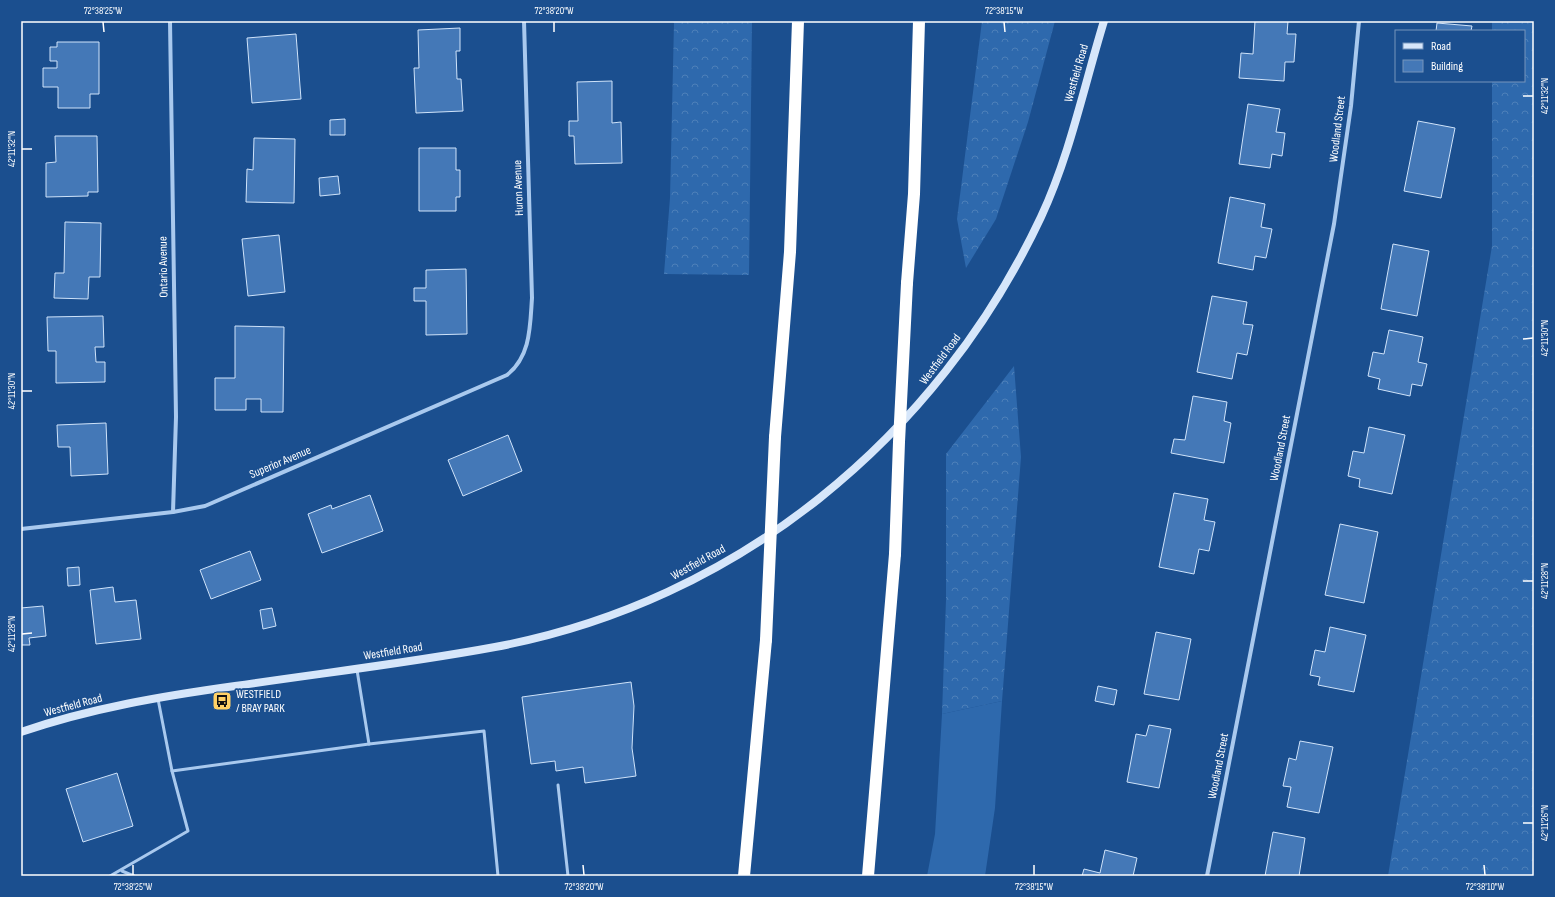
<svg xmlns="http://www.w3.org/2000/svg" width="1555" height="897" viewBox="0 0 1555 897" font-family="'Sofia Sans Condensed',sans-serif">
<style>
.grass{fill:#2e69ad}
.forest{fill:url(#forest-crowns)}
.building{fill:#4478b7;stroke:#cfe3fa}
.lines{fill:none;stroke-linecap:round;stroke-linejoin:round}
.service{stroke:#a9c9ee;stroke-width:3}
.minor{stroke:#a9c9ee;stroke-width:4}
.secondary{stroke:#d6e6fa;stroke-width:8}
.motorway{stroke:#fff;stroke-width:12}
.motorway-bridge{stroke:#fff;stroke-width:12}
.ticks{fill:none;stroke:#fff;stroke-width:1.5}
.labels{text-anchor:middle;stroke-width:3.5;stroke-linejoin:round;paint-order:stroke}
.street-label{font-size:12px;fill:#fff;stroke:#1b4f8f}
.poi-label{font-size:12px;fill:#fff;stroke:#1b4f8f;text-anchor:start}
.neatline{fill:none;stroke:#fff;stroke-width:1.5}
.ticks-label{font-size:10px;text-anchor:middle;fill:#fff}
</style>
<defs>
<pattern id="forest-crowns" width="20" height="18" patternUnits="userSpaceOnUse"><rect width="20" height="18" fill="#2e69ad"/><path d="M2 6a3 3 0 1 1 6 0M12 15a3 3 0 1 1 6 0" fill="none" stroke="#4d80b9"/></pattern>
</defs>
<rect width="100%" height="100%" fill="#1b4f8f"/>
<!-- grass -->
<polygon class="grass" points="1002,701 995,808 985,876 927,876 935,834 942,714"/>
<!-- forest -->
<g class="forest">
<polygon points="672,21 752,21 749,275 664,274 670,198 674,23"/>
<polygon points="982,21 1055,21 1028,122 996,219 966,268 957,219"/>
<polygon points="1492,21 1534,21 1534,876 1388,876 1492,246 1492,81 1524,81 1524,31 1492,31"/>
<polygon points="1014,366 1021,457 1002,701 942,714 946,600 946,454"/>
</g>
<!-- building -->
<g class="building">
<polygon points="1255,21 1288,21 1287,34 1296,34 1294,62 1285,62 1284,81 1239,78 1241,53 1253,54"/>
<polygon points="1437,23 1472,26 1471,31 1436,31"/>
<polygon points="460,28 460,51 456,51 457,79 461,79 463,111 416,113 414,68 419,68 418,30"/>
<polygon points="296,34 301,99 252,103 247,38"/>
<polygon points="57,42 99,42 99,94 90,94 90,108 58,108 58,87 43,87 43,68 57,68 57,61 50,61 50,47 57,47"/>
<polygon points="612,81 612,123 621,122 622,163 575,164 574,136 569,136 569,121 578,121 577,82"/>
<polygon points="1248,104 1280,109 1276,132 1285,133 1282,156 1272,154 1270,168 1239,164"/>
<polygon points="345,119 345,135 330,135 330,120"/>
<polygon points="1418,121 1455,128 1441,198 1404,191"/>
<polygon points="55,136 97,136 98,192 88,192 88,196 46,197 46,163 56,162"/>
<polygon points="254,138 295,139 294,203 246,202 247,169 253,170"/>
<polygon points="419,148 456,148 456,170 460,170 460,197 456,197 456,211 419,211"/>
<polygon points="338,176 340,194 320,196 319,178"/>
<polygon points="1230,197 1265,204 1261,227 1272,229 1266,258 1255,256 1253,270 1218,263"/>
<polygon points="65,222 101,223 100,277 89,277 88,299 54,298 55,273 64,273"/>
<polygon points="279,235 285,292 248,296 242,239"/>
<polygon points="1393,244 1429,251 1417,316 1381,309"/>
<polygon points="466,269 467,334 426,335 426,301 414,301 414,288 426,288 426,270"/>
<polygon points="1212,296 1247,302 1243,324 1253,325 1247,355 1237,353 1232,379 1197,372"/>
<polygon points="103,316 104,347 95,347 96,362 105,362 105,382 56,383 56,351 48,351 47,317"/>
<polygon points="235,326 284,327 283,412 261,412 261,399 246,399 246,410 215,410 215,378 235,378"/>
<polygon points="1389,330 1423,337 1418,362 1427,364 1422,386 1412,384 1410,396 1378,389 1380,379 1368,376 1373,352 1384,354"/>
<polygon points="1193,396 1227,402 1224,421 1231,423 1224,463 1171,453 1174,439 1185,440"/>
<polygon points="106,423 108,474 71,476 70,447 58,447 57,425"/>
<polygon points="1369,427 1405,435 1392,494 1359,487 1360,479 1348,476 1353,451 1364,453"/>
<polygon points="508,435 522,471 463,496 448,460"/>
<polygon points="1174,493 1208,499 1204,520 1215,522 1209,551 1199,549 1194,574 1159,567"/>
<polygon points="370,495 383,531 322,553 308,514 331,505 332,509"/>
<polygon points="1340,524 1378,532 1364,603 1325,595"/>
<polygon points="250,551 261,580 211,599 200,570"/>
<polygon points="79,567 80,585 68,586 67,568"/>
<polygon points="113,587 115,602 136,600 141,639 96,644 90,590"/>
<polygon points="43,606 46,636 29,638 30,645 21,645 21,608"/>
<polygon points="272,608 276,626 263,629 260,610"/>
<polygon points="1330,627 1366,635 1354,692 1318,685 1320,677 1310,675 1315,650 1325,652"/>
<polygon points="1156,632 1191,639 1179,700 1144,694"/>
<polygon points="631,682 634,706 632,748 636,776 585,783 583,767 556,771 555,761 531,764 522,697"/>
<polygon points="1098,686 1117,690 1114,705 1095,701"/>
<polygon points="1149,725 1171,729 1159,788 1127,782 1136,734 1146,736"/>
<polygon points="1300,741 1333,747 1319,813 1287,807 1291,787 1283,786 1289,758 1296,760"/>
<polygon points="117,773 133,826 83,842 66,789"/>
<polygon points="1273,832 1305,838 1299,876 1265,876"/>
<polygon points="1105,850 1137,858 1133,876 1082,876 1084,869 1100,873"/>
</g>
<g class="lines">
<!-- service -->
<g class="service">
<polyline points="357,670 369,744 484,731 498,876"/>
<polyline points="172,771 369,744"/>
<polyline points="558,785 568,876"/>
<polyline points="122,871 134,876"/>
<polyline points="110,876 188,831 172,771 158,699"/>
</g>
<!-- minor -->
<g class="minor">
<polyline points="170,21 176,417 173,512"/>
<path d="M21 529 173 512 205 506 507 375C531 356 530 326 532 298L524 21"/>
<polyline points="1207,876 1334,224 1351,106 1359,21"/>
</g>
<!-- secondary -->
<path class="secondary" d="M21 732C91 708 163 696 235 686 322 673 409 663 495 647 737 602 937 438 1041 217 1070 155 1084 86 1104 21"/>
<!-- motorway -->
<g class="motorway">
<polyline points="907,283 914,194 919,21"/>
<polyline points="775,437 790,252 798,21"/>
<polyline points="744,876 766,640"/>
<polyline points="868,876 895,554"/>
</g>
<!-- motorway-bridge -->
<g class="motorway-bridge">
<polyline points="895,554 899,442 907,283"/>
<polyline points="766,640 775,437"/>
</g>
</g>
<!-- ticks -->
<path class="ticks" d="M103 22 104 32M554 22V32M1004 22 1005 32M1523 96H1533M22 149H32M1523 339 1533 338M22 391H32M1523 581H1533M22 634 32 633M1523 823H1533M133 865V875M583 865 584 875M1034 865V875M1484 865 1485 875"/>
<!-- icons -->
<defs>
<g id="bus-square" transform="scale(1)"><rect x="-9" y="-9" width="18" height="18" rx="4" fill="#ffd166" stroke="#1b4f8f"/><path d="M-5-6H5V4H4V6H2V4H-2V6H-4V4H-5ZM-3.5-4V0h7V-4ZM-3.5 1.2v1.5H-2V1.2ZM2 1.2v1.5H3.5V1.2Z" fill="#111"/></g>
</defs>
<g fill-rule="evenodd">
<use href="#bus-square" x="222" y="701"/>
</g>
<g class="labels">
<!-- street labels -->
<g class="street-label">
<text transform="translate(1076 73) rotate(-74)" y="4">Westfield Road</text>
<text transform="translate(1337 129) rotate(-83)" y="4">Woodland Street</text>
<text transform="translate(518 188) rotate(-92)" y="4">Huron Avenue</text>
<text transform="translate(163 267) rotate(-91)" y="4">Ontario Avenue</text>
<text transform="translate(940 359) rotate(-53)" y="4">Westfield Road</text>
<text transform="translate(1280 448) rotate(-79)" y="4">Woodland Street</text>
<text transform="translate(280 462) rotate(-23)" y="4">Superior Avenue</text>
<text transform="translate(698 562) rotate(-29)" y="4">Westfield Road</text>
<text transform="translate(393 651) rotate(-9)" y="4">Westfield Road</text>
<text transform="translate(73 705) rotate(-15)" y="4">Westfield Road</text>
<text transform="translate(1218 766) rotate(-79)" y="4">Woodland Street</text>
</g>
<!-- poi labels -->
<g class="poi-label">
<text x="236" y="698">WESTFIELD<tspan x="236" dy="14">/ BRAY PARK</tspan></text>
</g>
</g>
<!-- border -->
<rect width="1555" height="897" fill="none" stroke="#1b4f8f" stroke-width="44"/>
<!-- legend -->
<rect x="1395" y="30" width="130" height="52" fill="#1b4f8f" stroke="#7695bc"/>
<rect x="1403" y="43" width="20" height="6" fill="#d6e6fa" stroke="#7695bc"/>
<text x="1431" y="50" font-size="12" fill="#ffffff">Road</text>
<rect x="1403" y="60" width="20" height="12" fill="#4478b7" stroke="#7695bc"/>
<text x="1431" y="70" font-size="12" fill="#ffffff">Building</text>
<rect x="22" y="22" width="1511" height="853" class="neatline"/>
<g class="ticks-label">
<text x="103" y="14">72°38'25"W</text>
<text x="554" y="14">72°38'20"W</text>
<text x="1004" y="14">72°38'15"W</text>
<text transform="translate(1544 96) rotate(-90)" y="4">42°11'32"N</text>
<text transform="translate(11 149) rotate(-90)" y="4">42°11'32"N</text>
<text transform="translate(1544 338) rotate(-90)" y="4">42°11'30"N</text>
<text transform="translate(11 391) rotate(-90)" y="4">42°11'30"N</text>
<text transform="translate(1544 581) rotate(-90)" y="4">42°11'28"N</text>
<text transform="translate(11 634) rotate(-90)" y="4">42°11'28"N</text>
<text transform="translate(1544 823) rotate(-90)" y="4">42°11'26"N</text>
<text x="133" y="890">72°38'25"W</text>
<text x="584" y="890">72°38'20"W</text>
<text x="1034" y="890">72°38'15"W</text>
<text x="1485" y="890">72°38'10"W</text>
</g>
</svg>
